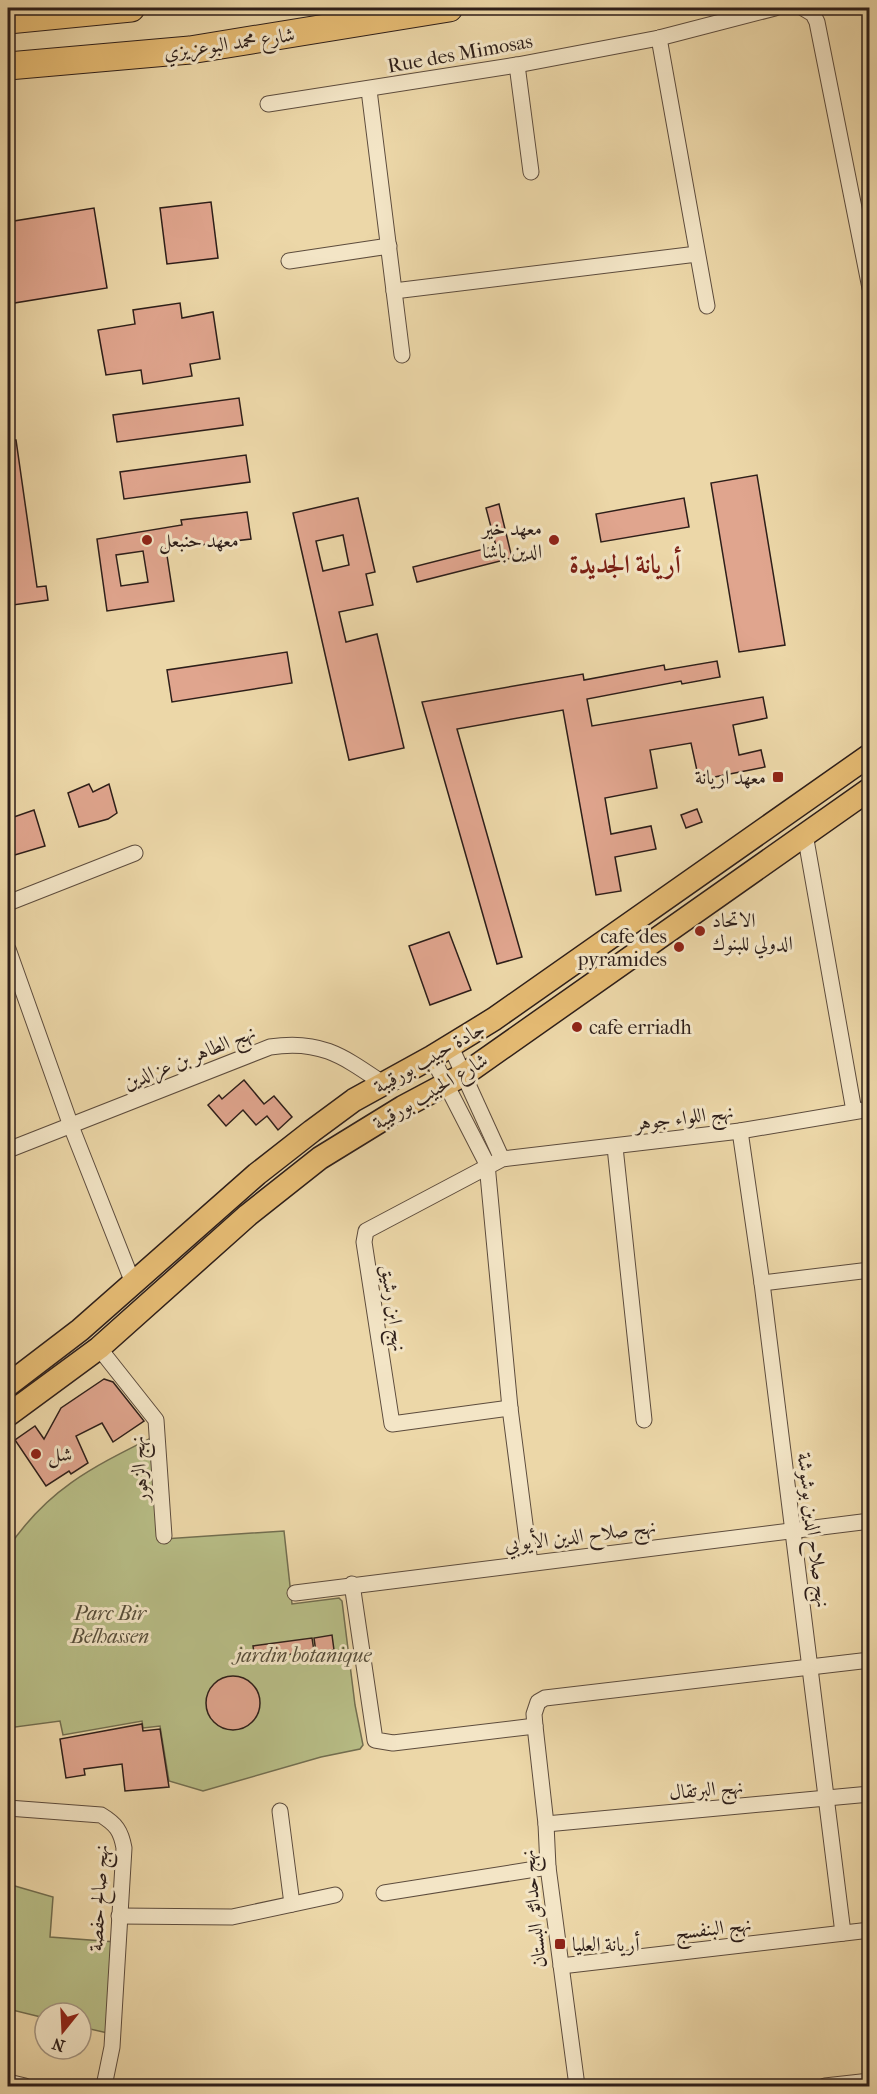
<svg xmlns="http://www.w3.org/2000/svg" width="877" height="2094" viewBox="0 0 877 2094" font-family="'IM FELL French Canon',Amiri,serif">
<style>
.green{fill:#b8be87;stroke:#726e50;stroke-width:1.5}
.building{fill:#e0a58e;stroke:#2d1e19;stroke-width:1.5;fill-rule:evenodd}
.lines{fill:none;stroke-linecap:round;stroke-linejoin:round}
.minor-casing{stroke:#5d4c3d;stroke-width:17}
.primary-casing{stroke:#2d1e19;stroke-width:25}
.motorway-casing{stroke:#2d1e19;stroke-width:29}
.minor{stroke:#f3e5c6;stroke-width:15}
.primary{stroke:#e6bc74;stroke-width:22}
.motorway{stroke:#e6bc74;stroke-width:27}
.poi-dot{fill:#8f2418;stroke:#f3e5c6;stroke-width:2}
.labels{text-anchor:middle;stroke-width:6;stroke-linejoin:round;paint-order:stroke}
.street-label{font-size:20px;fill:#2d1e19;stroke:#f3e5c6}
.poi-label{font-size:20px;fill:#2d1e19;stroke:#f3e5c6;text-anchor:start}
.park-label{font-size:20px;font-style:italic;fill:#574e3a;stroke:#f3e5c6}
.district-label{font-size:26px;font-weight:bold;fill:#7a1f14;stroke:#f3e5c6}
</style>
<rect width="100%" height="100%" fill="#ecd7a8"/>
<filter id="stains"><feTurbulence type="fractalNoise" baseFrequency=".00333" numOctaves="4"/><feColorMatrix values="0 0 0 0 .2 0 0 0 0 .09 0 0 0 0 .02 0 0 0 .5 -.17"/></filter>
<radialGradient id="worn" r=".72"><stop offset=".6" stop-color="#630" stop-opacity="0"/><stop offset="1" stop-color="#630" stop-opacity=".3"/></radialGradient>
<!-- green -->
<g class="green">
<path d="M153 1437 164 1539 284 1531 292 1604 339 1598 342 1601 355 1705 363 1745 360 1749 321 1757 203 1791 169 1781 160 1726 143 1728 142 1721 63 1735 60 1721 8 1728V1548C48 1489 91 1468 153 1437Z"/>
<polygon points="8,1884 53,1897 50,1937 116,1942 112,2034 81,2027 81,2013 45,2013 45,2018 8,2009"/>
</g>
<!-- building -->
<g class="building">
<polygon points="211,202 218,258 167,264 160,208"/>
<polygon points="94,208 107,288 8,304 8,222"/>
<polygon points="180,303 182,318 213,312 220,359 190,364 192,376 143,384 141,370 106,375 98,330 135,324 133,310"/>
<polygon points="239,398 243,425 117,442 113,415"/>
<polygon points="8,440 16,440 37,587 46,586 48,600 13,605 8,569"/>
<polygon points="246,455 250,482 124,499 120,472"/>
<polygon points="757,475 785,645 739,652 711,483"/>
<path d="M358 498 375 572 366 574 373 605 339 612 346 642 377 634 404 748 349 760 293 513ZM343 535 349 565 323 571 316 541Z"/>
<polygon points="684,498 689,527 601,542 596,514"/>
<polygon points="499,504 512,558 417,582 413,567 496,546 486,508"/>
<path d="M247 512 251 539 166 549 174 601 107 611 97 539 182 525 181 520ZM143 551 148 582 121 586 116 555Z"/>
<polygon points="287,652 292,683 172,702 167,670"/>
<polygon points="717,661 720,677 682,684 681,681 587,699 592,726 763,697 767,718 733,725 739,755 761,750 765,767 699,780 691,743 650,750 657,788 605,798 611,834 651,826 656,849 615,857 621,891 596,895 563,710 457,729 522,957 497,964 422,702 583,674 584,680 664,665 665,670"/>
<polygon points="89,784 93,792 109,784 117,813 108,819 79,827 68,793"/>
<polygon points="697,809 702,822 686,828 681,815"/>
<polygon points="34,810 45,846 8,857 8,819"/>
<polygon points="449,932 471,990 430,1005 409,946"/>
<polygon points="244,1080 264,1104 274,1096 292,1117 278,1130 267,1116 256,1125 243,1110 226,1126 208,1105 219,1095 222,1099"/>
<polygon points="104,1379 113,1382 144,1421 113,1442 102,1423 76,1436 88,1463 71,1474 69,1471 46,1486 15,1440 35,1426 44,1439 61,1408"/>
<polygon points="332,1635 334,1650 316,1652 314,1638"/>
<polygon points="312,1638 314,1651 255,1659 253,1646"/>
<circle cx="233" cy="1703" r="27"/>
<polygon points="142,1724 143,1731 160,1729 169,1787 125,1791 122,1764 84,1769 85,1775 66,1778 60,1739"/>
</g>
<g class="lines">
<!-- minor casing -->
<g class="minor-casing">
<g id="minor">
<polyline points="803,8 813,14 817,22 870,288"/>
<polyline points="659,38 707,306"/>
<polyline points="517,65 531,172"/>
<polyline points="369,90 402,355"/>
<polyline points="268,104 517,65 659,38 775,8"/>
<polyline points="289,261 389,246"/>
<polyline points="394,291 697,254"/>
<polyline points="805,834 854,1111"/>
<polyline points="8,903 135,853"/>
<polyline points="8,949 71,1126 133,1283"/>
<polyline points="451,1047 502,1159"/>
<polyline points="432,1057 487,1164 510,1408 530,1563"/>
<polyline points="740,1131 762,1283 843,1933"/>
<polyline points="615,1147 644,1420"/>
<path d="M8 1150 270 1047C321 1039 344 1057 384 1084"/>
<polyline points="762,1283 870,1270"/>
<polyline points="99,1348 156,1420 164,1536"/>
<polyline points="510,1408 392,1424 364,1242 366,1231 502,1159 740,1131 870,1109"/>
<polyline points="352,1584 375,1740 393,1743 535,1726"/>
<polyline points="295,1593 870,1521"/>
<path d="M8 1808 101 1815C116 1824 121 1831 124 1848L112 2047 104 2086"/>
<polyline points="280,1811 292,1904"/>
<polyline points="546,1824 870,1794"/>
<polyline points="384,1893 548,1867"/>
<polyline points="119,1916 232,1917 335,1895"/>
<polyline points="561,1966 870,1930"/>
<polyline points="8,2082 25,2086"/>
<polyline points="577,2086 548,1867 546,1824 535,1726 534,1714 538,1702 545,1698 870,1660"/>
<polyline points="825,2086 870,2081"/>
</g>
</g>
<!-- primary casing -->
<g class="primary-casing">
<g id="primary">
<polyline points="8,1385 80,1330 257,1174 312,1131 354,1100 432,1057 494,1019 870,755"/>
<polyline points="8,1415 99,1348 248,1215 320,1158 403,1107 465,1074 870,789"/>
</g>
</g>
<!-- motorway casing -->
<g class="motorway-casing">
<g id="motorway">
<polyline points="8,20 131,8"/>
<polyline points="8,66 190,50 449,8"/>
</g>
</g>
<!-- minor -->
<use href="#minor" class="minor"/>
<!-- primary -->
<use href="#primary" class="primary"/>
<!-- motorway -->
<use href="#motorway" class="motorway"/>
</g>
<!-- markers -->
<g class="poi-dot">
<circle cx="147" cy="540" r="6"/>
<circle cx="554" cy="540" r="6"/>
<rect x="772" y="771" width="12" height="12" rx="3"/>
<circle cx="700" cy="931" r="6"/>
<circle cx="679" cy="947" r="6"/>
<circle cx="577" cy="1027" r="6"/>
<circle cx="36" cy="1454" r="6"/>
<rect x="554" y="1938" width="12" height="12" rx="3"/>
</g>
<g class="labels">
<!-- street labels -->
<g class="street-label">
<text transform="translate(229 43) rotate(-8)" y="7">شارع محمد البوعزيزي</text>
<text transform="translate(460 53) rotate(-10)" y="7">Rue des Mimosas</text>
<text transform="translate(189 1057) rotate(-22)" y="7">نهج الطاهر بن عزالدين</text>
<text transform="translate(429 1057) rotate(-30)" y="7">جادة حبيب بورقيبة</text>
<text transform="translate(430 1091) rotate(-31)" y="7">شارع الحبيب بورقيبة</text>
<text transform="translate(684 1117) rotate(-7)" y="7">نهج اللواء جوهر</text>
<text transform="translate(394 1308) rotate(82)" y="7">نهج ابن رشيق</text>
<text transform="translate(139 1469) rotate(-94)" y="7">نهج الزهور</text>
<text transform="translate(814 1530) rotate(83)" y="7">نهج صلاح الدين بوشوشة</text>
<text transform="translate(580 1535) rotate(-7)" y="7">نهج صلاح الدين الأيوبي</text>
<text transform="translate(706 1789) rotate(-5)" y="7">نهج البرتقال</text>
<text transform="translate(98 1898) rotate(-87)" y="7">نهج صالح حفصة</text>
<text transform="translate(533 1909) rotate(-96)" y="7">نهج حدائق البستان</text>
<text transform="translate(713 1928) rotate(-7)" y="7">نهج البنفسج</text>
</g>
<!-- poi labels -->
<g class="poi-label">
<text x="542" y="535" text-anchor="end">معهد خير<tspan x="542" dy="23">الدين باشا</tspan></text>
<text x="159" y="547">معهد حنبعل</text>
<text x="766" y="784" text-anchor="end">معهد اريانة</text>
<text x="712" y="927">الاتحاد<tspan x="712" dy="23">الدولي للبنوك</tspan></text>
<text x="667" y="943" text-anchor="end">cafe des<tspan x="667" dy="23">pyramides</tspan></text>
<text x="589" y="1034">cafe erriadh</text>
<text x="48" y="1461">شل</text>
<text x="572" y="1951">أريانة العليا</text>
</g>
<!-- park labels -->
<g class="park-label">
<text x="110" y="1620">Parc Bir<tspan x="110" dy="23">Belhassen</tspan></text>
<text x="304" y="1662">jardin botanique</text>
</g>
<!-- district labels -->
<g class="district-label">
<text x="625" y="573">أريانة الجديدة</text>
</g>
</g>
<!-- margin -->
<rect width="877" height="2094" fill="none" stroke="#ecd7a8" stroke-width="30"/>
<rect x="9" y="9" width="859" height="2076" fill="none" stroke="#2d1e19" stroke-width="3"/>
<rect x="15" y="15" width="847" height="2064" fill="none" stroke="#2d1e19" stroke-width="1.5"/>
<!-- north arrow -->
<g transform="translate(63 2031) rotate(198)"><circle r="28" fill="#f3e5c6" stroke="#a49581" stroke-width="1.5"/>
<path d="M0-4.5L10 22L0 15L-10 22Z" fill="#8f2418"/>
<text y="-9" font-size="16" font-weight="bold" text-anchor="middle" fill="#2d1e19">N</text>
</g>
<rect width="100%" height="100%" filter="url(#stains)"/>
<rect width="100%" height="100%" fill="url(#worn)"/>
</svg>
